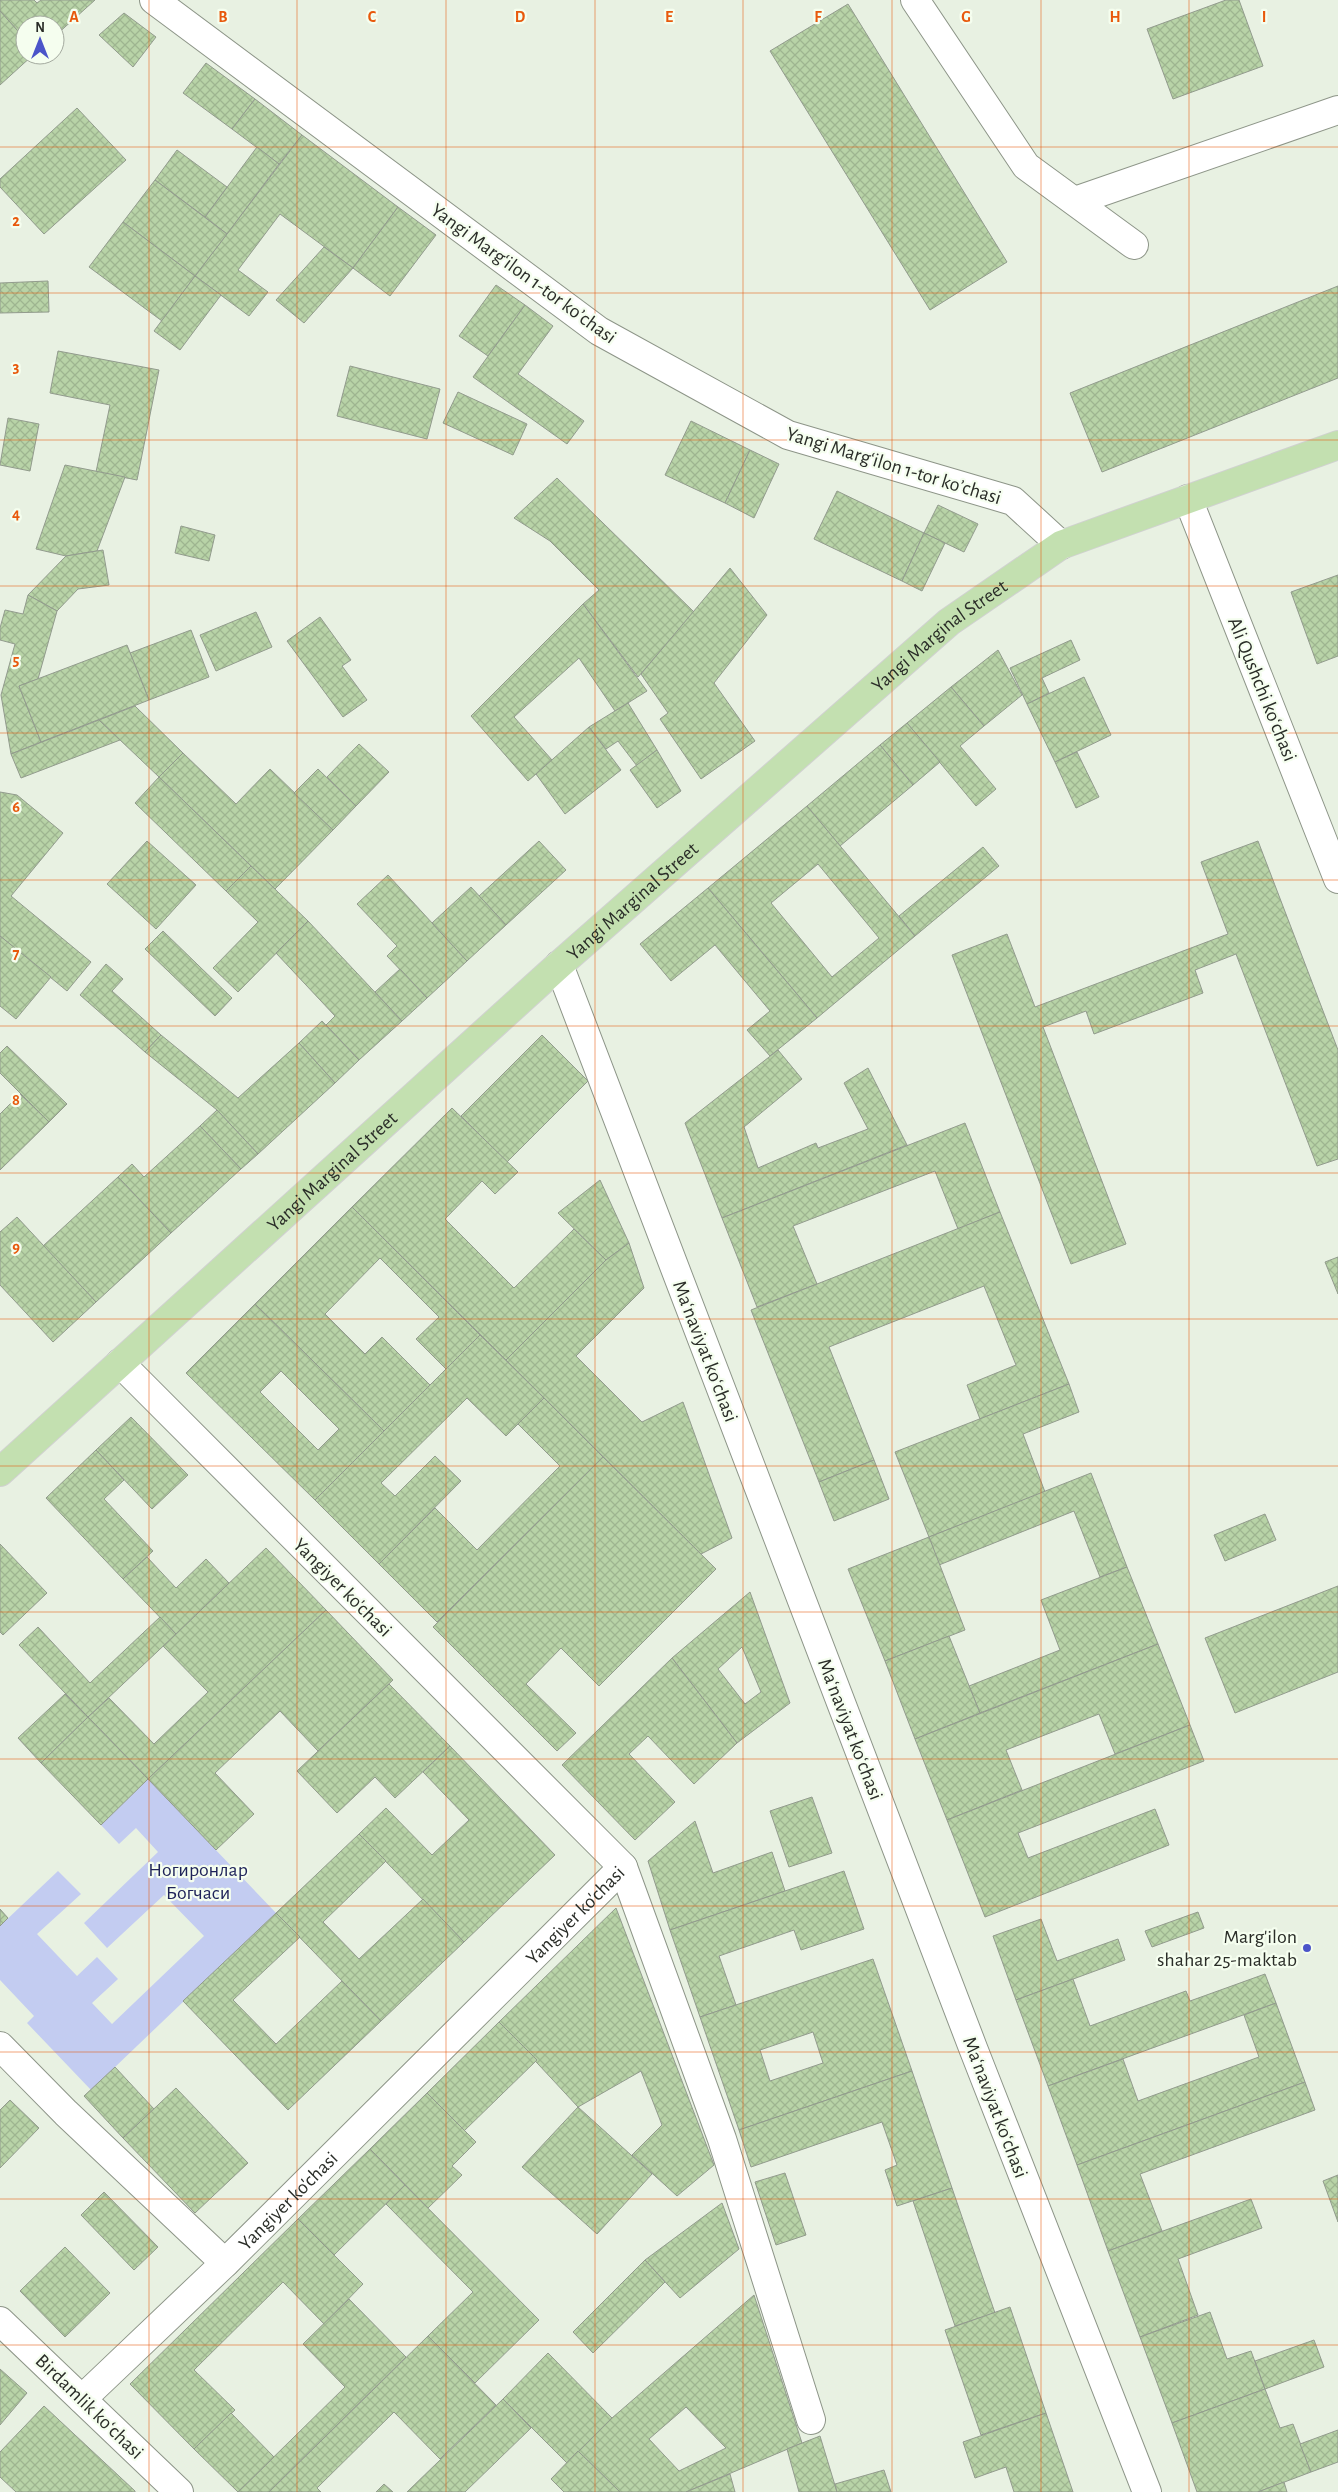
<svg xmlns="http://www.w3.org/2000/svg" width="1338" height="2492" viewBox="0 0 1338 2492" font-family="'Alegreya Sans',sans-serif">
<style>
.green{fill:#c3ccf1}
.building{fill:url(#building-cross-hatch);stroke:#929b8d;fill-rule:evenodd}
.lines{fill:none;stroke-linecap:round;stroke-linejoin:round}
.minor-casing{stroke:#8d9588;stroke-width:30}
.major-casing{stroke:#d0d1d0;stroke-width:30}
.minor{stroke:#fff;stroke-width:28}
.major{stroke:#c3e0b0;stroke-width:28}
.grid{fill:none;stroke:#e8590c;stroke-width:1;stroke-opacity:0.55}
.poi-dot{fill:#4b54c9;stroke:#f5feef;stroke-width:2}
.labels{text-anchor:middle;stroke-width:4.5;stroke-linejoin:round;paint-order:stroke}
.street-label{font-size:20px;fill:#2a2d28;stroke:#f5feef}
.park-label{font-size:20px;fill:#1e2359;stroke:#f5feef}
.poi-label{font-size:20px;fill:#2a2d28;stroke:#f5feef;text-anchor:end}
.grid-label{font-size:16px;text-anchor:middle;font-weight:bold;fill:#e8590c;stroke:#f5feef;stroke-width:4.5;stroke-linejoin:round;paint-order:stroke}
</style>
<defs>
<pattern id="building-cross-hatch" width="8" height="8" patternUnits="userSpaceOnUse" patternTransform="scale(1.25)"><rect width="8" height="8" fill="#b8d3a7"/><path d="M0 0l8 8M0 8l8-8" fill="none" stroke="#9eb590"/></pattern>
</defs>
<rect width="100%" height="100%" fill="#e8f1e2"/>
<!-- green -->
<polygon class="green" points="148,1779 276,1913 91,2090 27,2023 34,2016 0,1980 0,1926 58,1871 81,1894 37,1934 77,1976 97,1957 118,1979 92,2003 112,2024 204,1936 164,1895 107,1948 84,1923 158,1852 136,1828 119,1844 101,1825"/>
<!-- building -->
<g class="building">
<polygon points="0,0 34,0 37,3 41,0 95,0 55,36 55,25 25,25 25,39 0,11"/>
<polygon points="1226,0 1239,0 1263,66 1173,99 1147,29"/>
<polygon points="848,4 1007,262 930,310 770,51"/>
<polygon points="0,11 25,39 25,55 33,55 0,85"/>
<polygon points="124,13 156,37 133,67 99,35"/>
<polygon points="206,63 255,99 232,129 183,93"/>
<polygon points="255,99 302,135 279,164 232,129"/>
<polygon points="77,108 126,160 44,234 0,187 0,179"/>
<polygon points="302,135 398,207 353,268 280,214 238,270 268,292 249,316 195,276"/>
<polygon points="257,147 279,164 227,234 205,217"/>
<polygon points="177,150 227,187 205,217 155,180"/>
<polygon points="155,180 227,234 195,276 123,222"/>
<polygon points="398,207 436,235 390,296 353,268"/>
<polygon points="123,222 195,276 162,321 89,267"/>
<polygon points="324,247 353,268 304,323 276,300"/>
<polygon points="195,276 221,295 180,350 154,331"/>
<polygon points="48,281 49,312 0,313 0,283"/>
<polygon points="496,285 525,305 488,356 459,336"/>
<polygon points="1338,286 1338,378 1102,472 1070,393"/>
<polygon points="525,305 553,326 518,374 584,421 567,444 473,377"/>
<polygon points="58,351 159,370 137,480 96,472 110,405 50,393"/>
<polygon points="350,366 440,389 427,439 337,416"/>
<polygon points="458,392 527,424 513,455 443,423"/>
<polygon points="8,418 39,424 30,471 0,465"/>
<polygon points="691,421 750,450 725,503 665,475"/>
<polygon points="750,450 779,464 754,518 725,503"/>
<polygon points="65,465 125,477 97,551 66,556 36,549"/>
<polygon points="557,478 694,612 638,677 583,604 599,590 550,541 514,518"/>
<polygon points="837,491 924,533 902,581 814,539"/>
<polygon points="938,505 978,524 964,552 924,533"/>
<polygon points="181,526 215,535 209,561 175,553"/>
<polygon points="924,533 945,543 922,591 902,581"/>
<polygon points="103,550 109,585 78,589 57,611 28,595 66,556"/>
<polygon points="730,568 767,615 714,683 755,741 701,779 660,719 668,713 641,674"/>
<polygon points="1338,575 1338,656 1317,664 1291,592"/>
<polygon points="28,595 57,611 38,679 19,686 41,742 11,754 1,695 15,644 0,640 0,628 5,610 23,614"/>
<polygon points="583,604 647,691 615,711 579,658 514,717 552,760 528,781 471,716"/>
<polygon points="256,612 272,647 216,671 200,635"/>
<polygon points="320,617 351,660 342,666 367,700 343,717 287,641"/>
<polygon points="191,630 209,677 149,700 130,653"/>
<polygon points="1071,640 1080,660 1042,678 1049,693 1027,704 1010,668"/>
<polygon points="127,645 149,700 41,742 19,686"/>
<polygon points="998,650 1022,695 984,726 951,687"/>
<polygon points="1084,677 1111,735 1055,762 1027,704"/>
<polygon points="951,687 984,726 960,746 996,789 976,806 907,723"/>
<polygon points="628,703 657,750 637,766 618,741 606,749 589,727"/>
<polygon points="135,706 183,753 159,777 99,720"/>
<polygon points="99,720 120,740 21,778 11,754"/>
<polygon points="907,723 940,762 913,785 880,745"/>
<polygon points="589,727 621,770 565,814 536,774"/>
<polygon points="359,744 389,772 356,806 327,777"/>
<polygon points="880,745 913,785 840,846 807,806"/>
<polygon points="657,750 681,791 657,808 630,770"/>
<polygon points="1077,752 1099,797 1076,808 1055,762"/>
<polygon points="183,753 236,804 270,769 333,830 275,889 159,777"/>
<polygon points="318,769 356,806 333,830 294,793"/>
<polygon points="159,777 251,866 226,891 135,803"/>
<polygon points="0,792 17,795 63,833 11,896 91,962 67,991 0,936"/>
<path d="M807 806 915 936 817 1018 708 888ZM818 864 879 938 832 977 771 903Z"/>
<polygon points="147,841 196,885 156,929 107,884"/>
<polygon points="539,841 566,870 506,925 479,896"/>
<polygon points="1258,841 1338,1050 1338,1159 1317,1166 1236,954 1195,970 1203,993 1094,1034 1086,1011 1043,1027 1126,1244 1071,1264 952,955 1007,934 1035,1007 1228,934 1201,862"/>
<polygon points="983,847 999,866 915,936 899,916"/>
<polygon points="251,866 308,921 238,992 213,968 258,922 226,891"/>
<polygon points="388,875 467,961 427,998 387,956 397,946 357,904"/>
<polygon points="471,887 506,925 467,961 432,923"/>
<polygon points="708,888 817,1018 770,1056 747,1030 770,1011 715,945 671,981 640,944"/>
<polygon points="308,921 402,1021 359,1060 326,1025 335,1016 276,953"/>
<polygon points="163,931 232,998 215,1016 145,949"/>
<polygon points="0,936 51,977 16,1019 0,1006"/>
<polygon points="106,964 123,979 112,991 161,1035 145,1052 80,995"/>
<polygon points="400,969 427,998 402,1021 375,992"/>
<polygon points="322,1021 359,1060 335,1083 299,1043"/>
<polygon points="161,1035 238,1098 299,1043 335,1083 258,1154 217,1110 145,1052"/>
<polygon points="542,1035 588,1081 507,1162 461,1116"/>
<polygon points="7,1046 67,1104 49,1122 0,1073 0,1053"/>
<polygon points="778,1050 802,1079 744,1127 758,1168 816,1143 818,1148 868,1129 844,1083 868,1068 907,1145 722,1218 685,1123"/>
<polygon points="20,1094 49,1122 0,1170 0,1114"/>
<polygon points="452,1108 518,1172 495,1194 482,1181 445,1219 514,1288 574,1229 606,1260 506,1360 352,1207"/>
<polygon points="217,1110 258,1154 241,1169 200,1126"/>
<polygon points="965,1123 1000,1212 958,1229 935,1171 793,1226 817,1284 757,1307 722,1218"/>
<polygon points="200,1126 241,1169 171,1233 118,1177 132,1164 144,1177"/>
<polygon points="118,1177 171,1233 96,1302 43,1246"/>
<polygon points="600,1180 629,1243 606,1260 558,1213"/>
<polygon points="352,1207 480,1335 446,1369 416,1339 439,1317 380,1258 325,1314 365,1354 382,1337 430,1385 384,1431 255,1304"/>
<polygon points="1000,1212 1069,1384 980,1419 967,1385 1016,1365 984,1286 829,1347 874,1460 819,1482 751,1310"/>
<polygon points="17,1217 96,1302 53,1342 0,1285 0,1232"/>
<polygon points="629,1243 644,1288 576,1356 642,1422 683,1402 732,1538 701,1554 506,1360 606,1260"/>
<polygon points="1338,1257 1338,1294 1325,1262"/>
<path d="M255 1304 384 1431 315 1500 186 1373ZM281 1371 339 1429 318 1450 260 1392Z"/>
<polygon points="480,1335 544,1398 506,1436 467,1398 381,1483 395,1496 435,1456 461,1481 379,1564 315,1500"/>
<polygon points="1069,1384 1079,1412 1023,1434 1045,1492 929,1537 895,1452"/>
<polygon points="544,1398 603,1457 437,1622 379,1564 435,1508 477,1550 560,1466 518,1424"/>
<polygon points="131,1417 188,1475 152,1509 96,1450"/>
<polygon points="96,1450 124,1480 104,1499 153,1551 123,1579 46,1498"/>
<polygon points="603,1457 716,1569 599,1686 561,1648 526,1684 576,1733 557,1751 433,1627"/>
<polygon points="874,1460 889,1499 834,1521 819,1482"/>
<polygon points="1091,1473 1127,1567 1100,1577 1074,1511 939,1565 929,1537"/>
<polygon points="1265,1514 1276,1540 1225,1561 1214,1535"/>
<polygon points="929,1537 965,1630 885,1661 848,1569"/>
<polygon points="0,1544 47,1593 3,1635 0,1632"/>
<polygon points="266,1548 326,1610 148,1779 88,1717 109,1698 154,1744 208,1692 163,1646"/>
<polygon points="147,1557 176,1588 206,1559 229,1583 176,1634 123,1579"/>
<polygon points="1127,1567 1158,1644 980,1713 969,1686 1060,1650 1041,1600"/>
<polygon points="1338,1586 1338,1672 1235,1713 1205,1638"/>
<path d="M750 1592 790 1703 737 1743 672 1658ZM742 1647 761 1692 745 1704 718 1669Z"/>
<polygon points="326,1610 393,1680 318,1751 280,1711 215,1773 254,1814 216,1850 148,1779"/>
<polygon points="160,1617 176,1634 88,1717 19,1645 38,1627 90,1683"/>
<polygon points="949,1636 980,1713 915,1739 885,1661"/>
<polygon points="1158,1644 1190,1725 1115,1754 1099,1714 1006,1750 1022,1790 947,1820 915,1739"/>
<polygon points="672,1658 737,1743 694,1784 648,1736 629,1754 675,1802 635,1840 562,1765"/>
<polygon points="389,1684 450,1746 395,1798 375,1777 337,1813 297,1771"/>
<polygon points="65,1694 88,1717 41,1763 18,1738"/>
<polygon points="88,1717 148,1779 101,1825 41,1763"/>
<polygon points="1190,1725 1204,1761 1018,1833 1028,1858 1155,1809 1169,1845 985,1917 947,1820"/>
<polygon points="450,1746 555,1855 464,1942 359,1834 386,1808 432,1855 469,1820 423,1772"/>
<polygon points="812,1797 832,1853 789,1867 770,1811"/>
<polygon points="695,1821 713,1873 772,1852 785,1891 670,1930 648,1861"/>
<polygon points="359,1834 386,1861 323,1922 359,1959 423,1899 464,1942 381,2021 276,1913"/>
<polygon points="844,1871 864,1929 801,1950 794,1930 719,1956 736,2005 700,2017 670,1930"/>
<polygon points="616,1908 714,2165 677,2196 632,2155 662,2125 641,2071 578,2107 499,2022"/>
<polygon points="0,1909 8,1918 0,1926"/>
<polygon points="1198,1912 1204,1928 1152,1947 1145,1931"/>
<polygon points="276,1913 300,1937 233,2000 276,2044 342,1981 381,2021 288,2110 183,2001"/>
<polygon points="1041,1919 1057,1961 1118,1939 1125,1960 1016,2000 993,1936"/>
<path d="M873 1959 912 2071 739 2130 700 2017ZM813 2032 823 2063 770 2081 760 2050Z"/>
<polygon points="1265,1974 1276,2003 1048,2086 1016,2000 1073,1979 1090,2026 1186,1991 1190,2001"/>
<polygon points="1276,2003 1305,2082 1077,2165 1048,2086 1123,2059 1138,2101 1259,2057 1244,2015"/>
<polygon points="499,2022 537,2060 464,2131 427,2093"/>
<polygon points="115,2067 154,2109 123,2138 84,2096"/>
<polygon points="912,2071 952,2188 897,2206 885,2170 897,2165 882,2122 751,2167 739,2130"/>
<polygon points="1305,2082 1315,2110 1140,2174 1162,2231 1108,2251 1077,2165"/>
<polygon points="176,2088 248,2163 195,2213 123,2138"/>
<polygon points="427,2093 476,2142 452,2166 462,2175 428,2208 370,2149"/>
<polygon points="10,2100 39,2128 0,2168 0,2110"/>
<polygon points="578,2107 652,2174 597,2234 522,2167"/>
<polygon points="370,2149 405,2185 334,2255 298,2219"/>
<polygon points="785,2173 806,2235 776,2245 755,2182"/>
<polygon points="1338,2175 1338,2222 1323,2181"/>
<polygon points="405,2185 539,2320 475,2383 428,2336 473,2292 386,2204"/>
<polygon points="952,2188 995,2313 955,2326 913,2201"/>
<polygon points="104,2192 158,2247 134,2270 81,2215"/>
<polygon points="1251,2199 1262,2228 1178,2259 1198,2315 1140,2337 1108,2251"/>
<polygon points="722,2203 739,2249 680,2298 645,2260"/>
<polygon points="298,2219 363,2284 324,2324 283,2282 194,2370 235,2410 194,2449 130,2384"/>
<polygon points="65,2247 110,2293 65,2337 20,2291"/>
<polygon points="645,2260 665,2282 593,2353 573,2332"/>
<path d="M754 2295 802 2443 686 2492H620L578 2451 612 2418ZM686 2407 726 2448 679 2471 649 2439Z"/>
<polygon points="349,2299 406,2357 269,2492 238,2492 345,2387 303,2344"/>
<polygon points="1010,2307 1046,2413 981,2435 945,2330"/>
<polygon points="1210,2312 1227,2359 1251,2351 1265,2389 1172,2423 1140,2337"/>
<polygon points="428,2336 496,2405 440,2459 394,2412 317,2488 321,2492 269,2492"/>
<polygon points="1314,2340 1324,2367 1265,2389 1255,2361"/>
<polygon points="548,2353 612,2418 567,2463 503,2399"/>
<polygon points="0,2369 27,2393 0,2425"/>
<polygon points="1265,2389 1280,2428 1293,2424 1311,2472 1258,2492 1197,2492 1172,2423"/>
<polygon points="503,2399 531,2428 465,2492 407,2492"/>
<polygon points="44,2406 135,2491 135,2492 16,2492 0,2477 0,2452"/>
<polygon points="231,2413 274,2457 238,2492 194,2449"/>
<polygon points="1046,2413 1073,2492 1014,2492 1006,2467 975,2478 963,2442"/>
<polygon points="1338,2430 1338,2462 1311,2472 1300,2444"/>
<polygon points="820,2436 837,2492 799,2492 787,2449"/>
<polygon points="578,2451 620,2492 564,2492 551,2479"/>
<polygon points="884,2470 891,2492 837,2492 835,2484"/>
<polygon points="730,2474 735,2492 686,2492"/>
<polygon points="1284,2482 1287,2492 1258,2492"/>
<polygon points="384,2484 393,2492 376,2492"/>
</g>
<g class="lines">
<!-- minor casing -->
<g class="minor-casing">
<g id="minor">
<polyline points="154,0 599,331 788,435 1013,501 1061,545"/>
<polyline points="915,0 1026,166 1134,245"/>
<polyline points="1075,201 1338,110"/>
<polyline points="1188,499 1338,879"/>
<polyline points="559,965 973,2048 1147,2492"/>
<polyline points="623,1867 722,2139 811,2420"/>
<polyline points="0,2046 66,2113 225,2263"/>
<polyline points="0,2321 179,2492"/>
<path id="s1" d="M82 2399 225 2263 623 1867 120 1363"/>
</g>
</g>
<!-- major casing -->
<g class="major-casing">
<g id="major">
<path id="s2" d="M0 1472 559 965 949 622 1061 545 1338 445"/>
</g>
</g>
<!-- minor -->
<use href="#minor" class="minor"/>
<!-- major -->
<use href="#major" class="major"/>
</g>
<!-- grid -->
<path class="grid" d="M149 0V2492M297 0V2492M446 0V2492M595 0V2492M743 0V2492M892 0V2492M1041 0V2492M1189 0V2492M0 147H1338M0 293H1338M0 440H1338M0 586H1338M0 733H1338M0 880H1338M0 1026H1338M0 1173H1338M0 1319H1338M0 1466H1338M0 1612H1338M0 1759H1338M0 1906H1338M0 2052H1338M0 2199H1338M0 2345H1338"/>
<!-- markers -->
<circle class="poi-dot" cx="1307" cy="1948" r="5"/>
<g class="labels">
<!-- street labels -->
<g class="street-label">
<text transform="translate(524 273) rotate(36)" y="7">Yangi Margʻilon 1-tor koʼchasi</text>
<text transform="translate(894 465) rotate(17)" y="7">Yangi Margʻilon 1-tor koʼchasi</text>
<text dy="7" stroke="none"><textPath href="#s2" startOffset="1258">Yangi Marginal Street</textPath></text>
<text transform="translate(1263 689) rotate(68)" y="7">Ali Qushchi koʻchasi</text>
<text dy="7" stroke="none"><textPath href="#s2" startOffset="852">Yangi Marginal Street</textPath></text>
<text dy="7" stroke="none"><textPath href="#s2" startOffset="448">Yangi Marginal Street</textPath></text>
<text transform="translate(706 1351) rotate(69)" y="7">Maʻnaviyat koʻchasi</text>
<text transform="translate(343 1587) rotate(45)" y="7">Yangiyer ko'chasi</text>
<text transform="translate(851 1729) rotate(69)" y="7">Maʻnaviyat koʻchasi</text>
<text dy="7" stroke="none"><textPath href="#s1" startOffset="691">Yangiyer ko'chasi</textPath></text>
<text transform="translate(996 2107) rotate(69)" y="7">Maʻnaviyat koʻchasi</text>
<text dy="7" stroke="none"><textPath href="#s1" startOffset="286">Yangiyer ko'chasi</textPath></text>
<text transform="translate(90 2406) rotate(44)" y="7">Birdamlik koʻchasi</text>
</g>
<!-- park labels -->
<g class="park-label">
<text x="198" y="1876">Ногиронлар<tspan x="198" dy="23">Богчаси</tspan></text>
</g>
<!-- poi labels -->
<g class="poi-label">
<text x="1297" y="1943">Marg'ilon<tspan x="1297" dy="23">shahar 25-maktab</tspan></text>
</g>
</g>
<g class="grid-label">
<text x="74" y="22">A</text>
<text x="223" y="22">B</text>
<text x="372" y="22">C</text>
<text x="520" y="22">D</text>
<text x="669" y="22">E</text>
<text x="818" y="22">F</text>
<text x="966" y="22">G</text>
<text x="1115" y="22">H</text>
<text x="1264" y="22">I</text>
<text x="16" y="226">2</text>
<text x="16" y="372">3</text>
<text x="16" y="519">4</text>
<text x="16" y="665">5</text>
<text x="16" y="812">6</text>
<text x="16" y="959">7</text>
<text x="16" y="1105">8</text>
<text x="16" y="1252">9</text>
</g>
<!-- north arrow -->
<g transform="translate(40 40)"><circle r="24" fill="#f5feef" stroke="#a4aa9f"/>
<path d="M0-4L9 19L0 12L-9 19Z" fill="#4b54c9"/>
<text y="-8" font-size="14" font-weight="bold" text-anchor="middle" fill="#2a2d28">N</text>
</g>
</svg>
